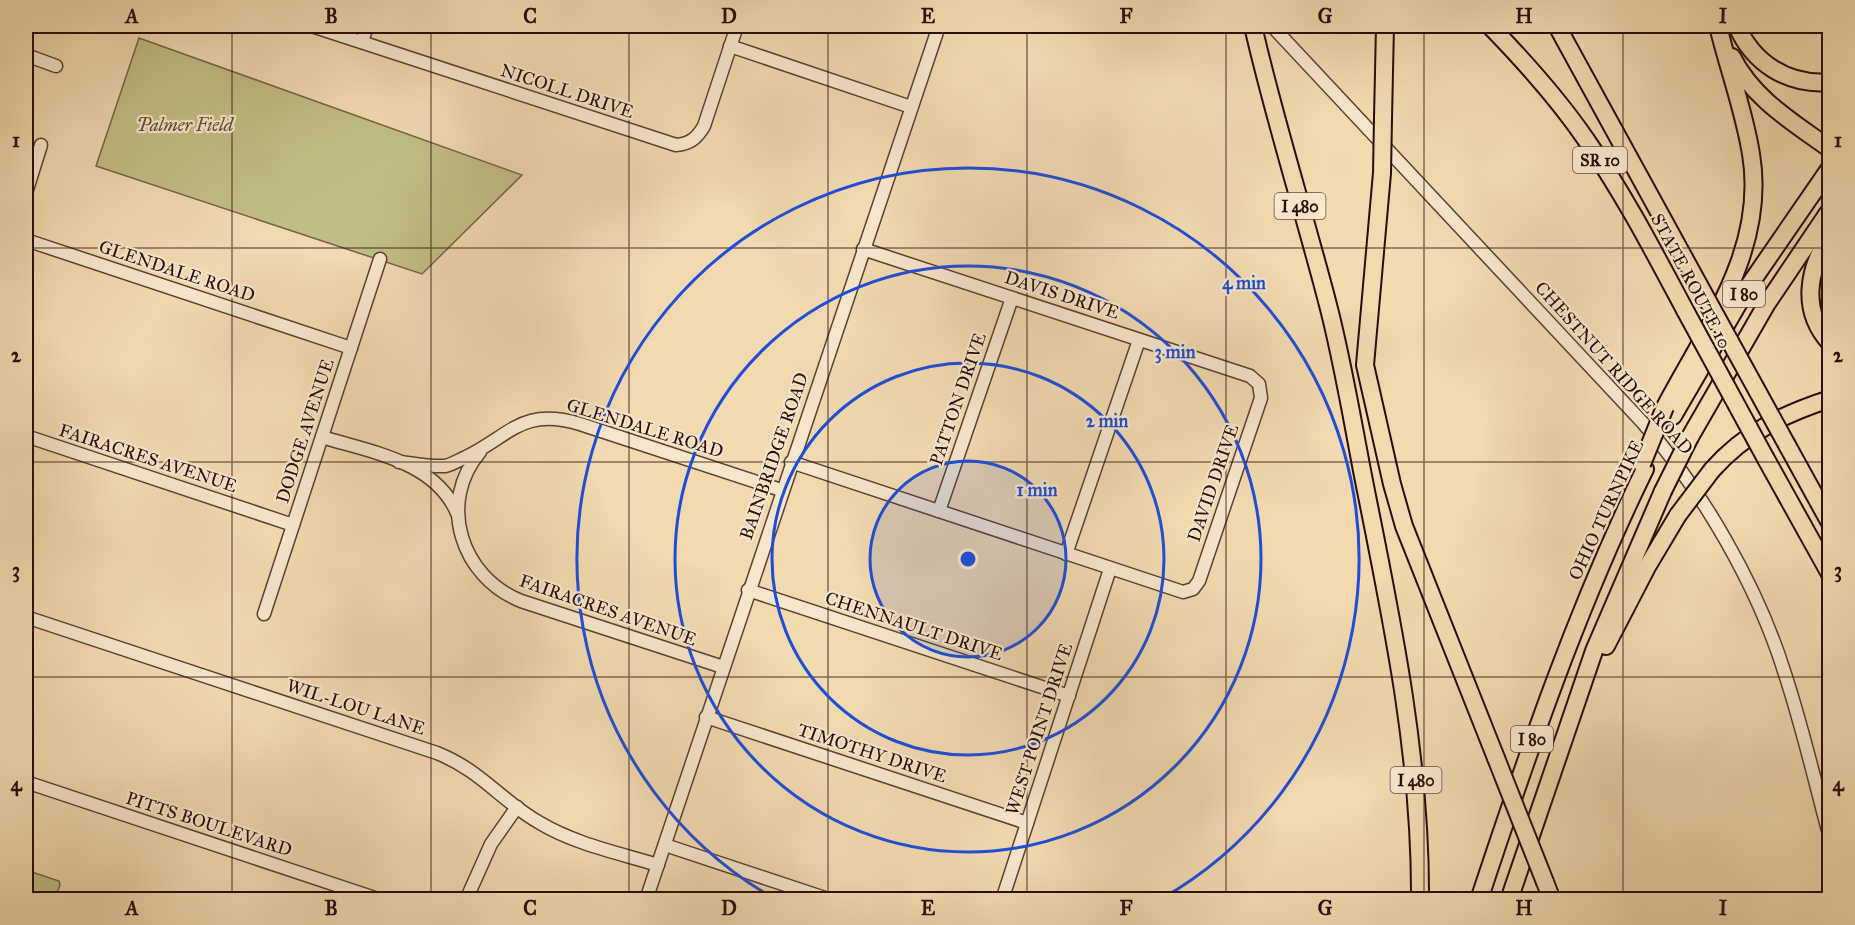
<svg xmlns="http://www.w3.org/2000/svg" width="1855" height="925" viewBox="0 0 1855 925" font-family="'IM FELL Great Primer',serif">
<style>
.green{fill:#c1bd86;stroke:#746544;stroke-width:1.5}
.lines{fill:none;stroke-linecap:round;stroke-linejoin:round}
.minor-casing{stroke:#5a402e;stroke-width:15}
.highway-casing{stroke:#280d02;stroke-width:20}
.minor{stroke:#f6e6cc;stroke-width:12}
.highway{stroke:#f1d9b0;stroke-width:16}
.highway-bridge-casing{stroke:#280d02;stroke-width:20;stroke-linecap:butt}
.highway-bridge{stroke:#f1d9b0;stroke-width:16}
.grid{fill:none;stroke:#280d02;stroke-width:1.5;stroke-opacity:0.55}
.ring{fill:none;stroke:#1d4ed8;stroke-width:3}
.labels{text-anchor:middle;stroke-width:4.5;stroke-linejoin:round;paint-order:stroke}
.shield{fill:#f6e6cc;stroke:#664e3f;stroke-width:1.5}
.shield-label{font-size:16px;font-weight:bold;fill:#280d02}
.street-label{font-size:18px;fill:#280d02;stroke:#f6e6cc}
.park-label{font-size:18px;font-style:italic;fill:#5e4b30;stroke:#f6e6cc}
.centre{fill:#1d4ed8;stroke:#f6e6cc;stroke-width:3}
.ring-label{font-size:18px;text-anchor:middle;font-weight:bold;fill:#1d4ed8;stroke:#f6e6cc;stroke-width:4.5;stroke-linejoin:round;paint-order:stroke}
.neatline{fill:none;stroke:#280d02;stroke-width:2}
.grid-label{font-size:20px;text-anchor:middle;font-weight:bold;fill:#280d02}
</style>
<rect width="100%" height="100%" fill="#f1d9b0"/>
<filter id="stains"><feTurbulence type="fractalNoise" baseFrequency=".00333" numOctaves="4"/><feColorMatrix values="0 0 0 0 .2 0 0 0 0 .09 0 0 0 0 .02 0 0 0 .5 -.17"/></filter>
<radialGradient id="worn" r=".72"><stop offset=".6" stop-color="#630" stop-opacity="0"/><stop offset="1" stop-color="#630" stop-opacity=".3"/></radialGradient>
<!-- green -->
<g class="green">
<polygon points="139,38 522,175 422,274 96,166"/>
<polygon points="26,870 59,881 60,885 55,899 26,899"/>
</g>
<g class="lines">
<!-- minor casing -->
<g class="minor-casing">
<g id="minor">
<path d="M312 26 676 145C690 144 697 138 704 126L737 26"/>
<path d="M1272 26 1643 423C1702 490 1757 585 1784 671 1802 725 1815 782 1830 838"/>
<polyline points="362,42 367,26"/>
<polyline points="730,46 911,107"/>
<polyline points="26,55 56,66"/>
<polyline points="26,193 41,145"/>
<polyline points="26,240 351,348"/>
<polyline points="26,436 293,525"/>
<path d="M322 437C370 452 435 461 457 513"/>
<path d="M480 452C437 503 461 577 521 601L723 667"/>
<path d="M399 462C413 463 430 467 445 466 451 465 459 460 466 457 511 435 522 407 580 424L781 490"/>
<polyline points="791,462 1183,592 1193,589 1199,581 1261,398 1259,384 1250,376 863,249"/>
<polyline points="939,511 1012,298"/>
<polyline points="1066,554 1139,340"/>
<polyline points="748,590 1069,696"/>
<polyline points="264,614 380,259"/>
<path d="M26 617 437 753C482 771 501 801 540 823 575 844 619 853 658 865"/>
<polyline points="706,717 1027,823"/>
<polyline points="26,782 381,900"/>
<polyline points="665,845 831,900"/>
<polyline points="466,900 491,844 517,807"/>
<polyline points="646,900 939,26"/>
<polyline points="1002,900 1110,569"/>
</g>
</g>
<!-- highway casing -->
<g class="highway-casing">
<g id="highway">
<path d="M1253 26C1274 118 1303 209 1327 301 1344 365 1354 432 1367 496 1394 630 1421 763 1420 900"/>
<path d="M1490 26C1525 62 1559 100 1587 141 1625 196 1655 254 1686 312"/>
<polyline points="1557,26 1699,285"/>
<path d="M1737 26C1753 63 1788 86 1830 82"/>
<path d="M1732 57C1753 99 1793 122 1830 149"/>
<polyline points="1383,118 1385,26"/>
<polyline points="1382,173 1365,365 1392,484 1404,526 1496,758"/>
<path d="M1830 235C1808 269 1800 310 1830 343"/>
<path d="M1665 407C1707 327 1767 249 1751 154 1744 110 1728 68 1718 26"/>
<polyline points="1673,416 1748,287 1830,168"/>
<polyline points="1690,437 1766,305 1830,210"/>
<polyline points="1787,445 1830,523"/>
<polyline points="1766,459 1830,574"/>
<path d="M1712 470C1745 433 1783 414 1830 399"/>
<polyline points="1606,646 1647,567 1678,515"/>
<polyline points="1545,882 1552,900"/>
<path d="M1479 900C1528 752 1577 608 1645 469"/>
<polyline points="1509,900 1594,651 1663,491"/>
</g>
</g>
<!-- minor -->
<use href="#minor" class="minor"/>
<!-- highway -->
<use href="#highway" class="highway"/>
<!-- highway-bridge casing -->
<g class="highway-bridge-casing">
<g id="highway-bridge">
<polyline points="1382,173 1383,118"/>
<polyline points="1699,285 1787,445"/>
<polyline points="1686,312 1766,459"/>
<polyline points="1642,464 1665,407"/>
<polyline points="1663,491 1690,437"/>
<polyline points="1678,515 1712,470"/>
<polyline points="1496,758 1545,882"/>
</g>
</g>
<!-- highway-bridge -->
<use href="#highway-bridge" class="highway-bridge"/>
</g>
<!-- grid -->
<path class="grid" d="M232 26V900M431 26V900M629 26V900M828 26V900M1027 26V900M1226 26V900M1424 26V900M1623 26V900M26 248H1830M26 462H1830M26 677H1830"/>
<!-- distance rings -->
<circle cx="968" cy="559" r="98" fill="#1d4ed8" fill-opacity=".12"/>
<g class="ring">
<circle cx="968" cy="559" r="98"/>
<circle cx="968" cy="559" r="196"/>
<circle cx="968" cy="559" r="293"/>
<path d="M775 899A391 391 0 1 1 1161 899"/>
</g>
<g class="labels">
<!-- shield labels -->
<g class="shield">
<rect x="1573" y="147" width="54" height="26" rx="4.5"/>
<rect x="1274.5" y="193" width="51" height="26" rx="4.5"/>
<rect x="1723" y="281" width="42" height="26" rx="4.5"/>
<rect x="1511" y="726" width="42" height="26" rx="4.5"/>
<rect x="1390.5" y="767" width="51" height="26" rx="4.5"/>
</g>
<g class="shield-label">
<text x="1600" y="166">SR 10</text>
<text x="1300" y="212">I 480</text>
<text x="1744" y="300">I 80</text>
<text x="1532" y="745">I 80</text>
<text x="1416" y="786">I 480</text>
</g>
<!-- street labels -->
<g class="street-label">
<text transform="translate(567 91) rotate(18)" y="6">NICOLL DRIVE</text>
<text transform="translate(177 271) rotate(18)" y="6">GLENDALE ROAD</text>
<text transform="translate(1691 281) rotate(62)" y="6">STATE ROUTE 10</text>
<text transform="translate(1062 295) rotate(18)" y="6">DAVIS DRIVE</text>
<text transform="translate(1614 368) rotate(48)" y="6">CHESTNUT RIDGE ROAD</text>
<text transform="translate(958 399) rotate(-71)" y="6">PATTON DRIVE</text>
<text transform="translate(645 428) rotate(17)" y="6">GLENDALE ROAD</text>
<text transform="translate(305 431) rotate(-72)" y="6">DODGE AVENUE</text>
<text transform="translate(774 456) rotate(-71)" y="6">BAINBRIDGE ROAD</text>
<text transform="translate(148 458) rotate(18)" y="6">FAIRACRES AVENUE</text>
<text transform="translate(1213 483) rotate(-71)" y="6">DAVID DRIVE</text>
<text transform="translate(1606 510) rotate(-65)" y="6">OHIO TURNPIKE</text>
<text transform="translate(608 610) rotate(19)" y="6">FAIRACRES AVENUE</text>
<text transform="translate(914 626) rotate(18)" y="6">CHENNAULT DRIVE</text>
<text transform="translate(356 707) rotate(18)" y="6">WIL-LOU LANE</text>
<text transform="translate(1039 729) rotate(-72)" y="6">WEST POINT DRIVE</text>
<text transform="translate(872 753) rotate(18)" y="6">TIMOTHY DRIVE</text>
<text transform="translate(209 824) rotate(18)" y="6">PITTS BOULEVARD</text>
</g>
<!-- park labels -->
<g class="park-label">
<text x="185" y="131">Palmer Field</text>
</g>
</g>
<circle cx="968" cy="559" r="9" class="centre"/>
<g class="ring-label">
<text x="1244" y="289">4 min</text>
<text x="1175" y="358">3 min</text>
<text x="1107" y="427">2 min</text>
<text x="1037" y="496">1 min</text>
</g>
<!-- margin -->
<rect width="1855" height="925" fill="none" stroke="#f1d9b0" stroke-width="66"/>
<rect x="33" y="33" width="1789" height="859" class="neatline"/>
<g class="grid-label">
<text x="132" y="23">A</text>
<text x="331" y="23">B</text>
<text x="530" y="23">C</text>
<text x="729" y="23">D</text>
<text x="928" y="23">E</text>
<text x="1126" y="23">F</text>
<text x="1325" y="23">G</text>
<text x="1524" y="23">H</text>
<text x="1723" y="23">I</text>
<text x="16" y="147">1</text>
<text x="1838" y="147">1</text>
<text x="16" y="362">2</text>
<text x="1838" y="362">2</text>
<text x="16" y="577">3</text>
<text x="1838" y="577">3</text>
<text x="16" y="791">4</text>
<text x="1838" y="791">4</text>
<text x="132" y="915">A</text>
<text x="331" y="915">B</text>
<text x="530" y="915">C</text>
<text x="729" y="915">D</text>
<text x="928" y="915">E</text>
<text x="1126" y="915">F</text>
<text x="1325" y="915">G</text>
<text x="1524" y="915">H</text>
<text x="1723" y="915">I</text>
</g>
<rect width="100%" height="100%" filter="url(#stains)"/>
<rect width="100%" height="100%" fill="url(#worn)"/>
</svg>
